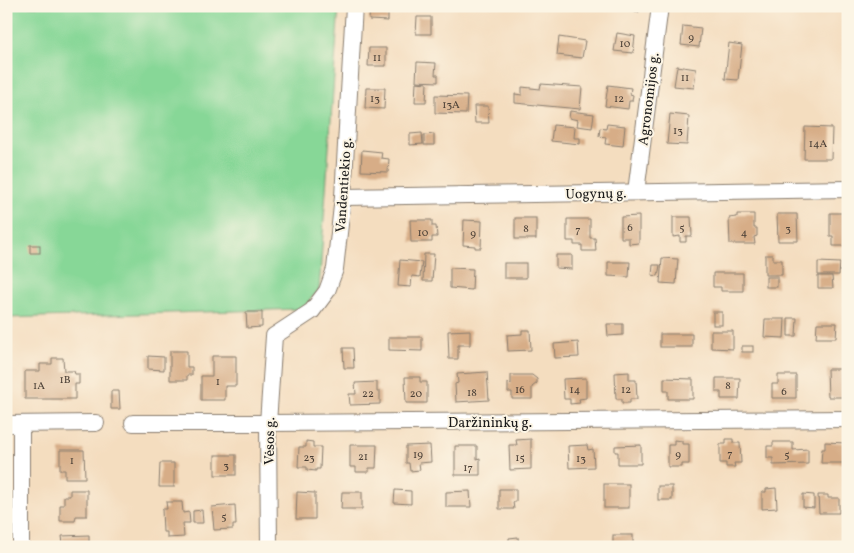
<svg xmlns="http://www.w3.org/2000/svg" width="854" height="553" viewBox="0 0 854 553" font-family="Vollkorn,serif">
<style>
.green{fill:#87d797;stroke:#527a5a}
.building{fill:#d7ad87}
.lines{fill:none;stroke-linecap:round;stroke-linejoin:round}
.minor-casing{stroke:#887c6e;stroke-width:18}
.minor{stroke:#fff;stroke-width:16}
.labels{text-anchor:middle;stroke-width:4;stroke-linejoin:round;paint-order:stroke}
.number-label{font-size:11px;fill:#4b4037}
.street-label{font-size:14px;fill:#1c1c1c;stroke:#fcf5e5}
</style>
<rect width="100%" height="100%" fill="#fcf5e5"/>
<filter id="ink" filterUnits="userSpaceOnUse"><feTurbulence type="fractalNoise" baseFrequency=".02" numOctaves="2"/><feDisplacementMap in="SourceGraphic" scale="10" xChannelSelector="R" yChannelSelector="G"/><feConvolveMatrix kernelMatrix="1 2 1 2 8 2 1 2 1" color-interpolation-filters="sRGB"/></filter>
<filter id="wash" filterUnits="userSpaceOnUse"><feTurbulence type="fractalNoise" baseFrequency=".0096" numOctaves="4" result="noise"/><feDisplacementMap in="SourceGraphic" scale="20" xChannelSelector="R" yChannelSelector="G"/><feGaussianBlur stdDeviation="1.12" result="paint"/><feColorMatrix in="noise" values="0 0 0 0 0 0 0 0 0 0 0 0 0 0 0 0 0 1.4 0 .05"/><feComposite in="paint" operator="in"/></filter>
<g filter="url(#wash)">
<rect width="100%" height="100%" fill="#f4ddbf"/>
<!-- green -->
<polygon class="green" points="6,6 339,6 319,290 302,309 6,318"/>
<g id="blocks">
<!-- building -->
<g class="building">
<polygon points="370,6 388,6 388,21 369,20"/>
<polygon points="621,6 640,6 639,12 621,9"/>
<polygon points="417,17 431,17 431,34 416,34"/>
<polygon points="683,26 701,28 699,47 681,45"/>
<polygon points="617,33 635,36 633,53 614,51"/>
<polygon points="559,37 585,41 582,58 557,55"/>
<polygon points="729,43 742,45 738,80 725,79"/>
<polygon points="369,48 386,48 386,66 368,66"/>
<polygon points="417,62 436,63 435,75 438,75 438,82 416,81"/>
<polygon points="677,66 696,69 694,88 674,86"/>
<polygon points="416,82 427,83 426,102 415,102"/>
<polygon points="541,84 582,87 580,109 515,103 515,94 522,95 522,87 540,89"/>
<polygon points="608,85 631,88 630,94 633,95 632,101 629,101 628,109 605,106"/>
<polygon points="366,88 385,88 384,109 365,108"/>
<polygon points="435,95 467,96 466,114 435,113"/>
<polygon points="474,106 488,106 489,123 475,123"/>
<polygon points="570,111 594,114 592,128 577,126 578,120 569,118"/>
<polygon points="670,114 689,116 687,145 667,144"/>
<polygon points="607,124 625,126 623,146 605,144 606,137 599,136 600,128 606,129"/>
<polygon points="553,125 575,127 574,138 580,138 580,144 551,141"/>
<polygon points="805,127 832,128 831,159 804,159"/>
<polygon points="422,133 423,144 410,145 410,134"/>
<polygon points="434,134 434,145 424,145 424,135"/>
<polygon points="362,150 382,152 381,158 389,159 388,172 361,171"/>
<polygon points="830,213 848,213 848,246 833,246 833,236 830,236"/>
<polygon points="737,214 754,214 754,228 757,228 757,236 754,237 755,244 730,244 729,218 737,217"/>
<polygon points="777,214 797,214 798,241 778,241"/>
<polygon points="639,216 639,243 629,244 629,238 621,238 621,217"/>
<polygon points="673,217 691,217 692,236 686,236 686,242 680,242 680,236 673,237"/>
<rect x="515" y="218" width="21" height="21"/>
<polygon points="567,219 590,219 590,238 595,238 596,251 582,251 582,245 574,245 574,241 567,241"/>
<polygon points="410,220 432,220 432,226 436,226 437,237 432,237 432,242 411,242"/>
<polygon points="464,220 482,221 481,248 475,248 475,246 463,245"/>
<rect x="30" y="245" width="10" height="8"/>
<polygon points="424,254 434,254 432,281 423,281"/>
<polygon points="556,255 572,255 572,269 556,268"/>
<polygon points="765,255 773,255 773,260 782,260 782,275 765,275"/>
<polygon points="662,258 678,259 676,284 660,283"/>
<polygon points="400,260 422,262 420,277 412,276 411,287 398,286"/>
<polygon points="608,262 630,262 629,277 608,276"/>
<polygon points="818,262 840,263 839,275 818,275"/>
<rect x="504" y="263" width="22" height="15"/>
<polygon points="653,265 660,265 658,276 652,275"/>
<polygon points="450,268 473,269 472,290 450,288"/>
<polygon points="713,273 743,273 743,291 721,291 721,287 713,287"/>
<polygon points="818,276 832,276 833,288 818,288"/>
<rect x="766" y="277" width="11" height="10"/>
<polygon points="246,312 262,312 262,327 247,328"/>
<rect x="713" y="312" width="9" height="13"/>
<polygon points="788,318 797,318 796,336 788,336"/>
<polygon points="765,319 785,319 784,338 764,337"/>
<polygon points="817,323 837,323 836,338 816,338"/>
<polygon points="607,324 623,324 623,335 608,336"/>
<polygon points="470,330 470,345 458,345 458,359 449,359 448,331"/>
<polygon points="522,330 530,330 531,350 508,351 507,335 522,334"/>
<polygon points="711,331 733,331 733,349 711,348"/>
<rect x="660" y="334" width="32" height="13"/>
<polygon points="389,337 422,337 422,351 389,350"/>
<polygon points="578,342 579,357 555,358 554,344"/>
<rect x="742" y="346" width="11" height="6"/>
<polygon points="343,348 353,348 354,368 344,368"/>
<polygon points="170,351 187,351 187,367 192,367 192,375 187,375 187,380 170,380"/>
<polygon points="148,356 164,357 164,370 148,369"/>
<polygon points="212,356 236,356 236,386 225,386 225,400 201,400 201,376 212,376"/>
<polygon points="52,358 63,358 64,371 74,371 75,374 79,374 79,384 75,384 75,399 25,399 25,371 40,371 40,364 52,364"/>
<polygon points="827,369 843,369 843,374 848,374 848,397 828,397"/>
<polygon points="487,372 489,400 456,402 455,384 458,383 457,374"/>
<polygon points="629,372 629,380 636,380 637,399 630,399 630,403 622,403 622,399 616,399 615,373"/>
<polygon points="511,375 532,375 537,379 537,383 532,387 532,399 512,399 512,392 508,392 508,383 511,384"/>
<polygon points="778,375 796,375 796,398 772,398 772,384 778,384"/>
<polygon points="405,377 420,377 420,382 427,382 427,403 406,403"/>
<polygon points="586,378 586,398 579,399 580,403 570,404 570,399 564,399 563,379"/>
<polygon points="664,378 693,379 693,399 668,399 668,391 664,391"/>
<polygon points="716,378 740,378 739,399 721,399 721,392 716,392"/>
<polygon points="377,382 377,392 380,392 380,404 350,405 349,394 356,394 355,383"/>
<polygon points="111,391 119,391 120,409 111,409"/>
<polygon points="531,439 531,469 510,470 509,445 517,445 516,440"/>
<polygon points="726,439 733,439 733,443 740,443 741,463 734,463 735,467 726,467 726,463 720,463 720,444 726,444"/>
<polygon points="674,440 682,441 682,444 689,444 689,464 682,464 682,467 668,467 668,445 674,445"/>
<polygon points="306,441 313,442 313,447 321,447 320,469 316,469 316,471 307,470 307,467 298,467 299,447 306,447"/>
<polygon points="773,442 793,442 793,450 808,449 808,464 773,465 773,458 767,458 767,446 773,446"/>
<polygon points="825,442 846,443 846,463 821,463 822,449 825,449"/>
<polygon points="350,445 377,445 376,468 369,468 369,472 356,472 356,467 350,467"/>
<polygon points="430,445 431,462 419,463 420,470 410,471 409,463 406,463 406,446"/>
<polygon points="587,445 588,450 593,449 594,467 569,468 568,446"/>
<polygon points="641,445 641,464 618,464 618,452 615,452 615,446"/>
<polygon points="455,446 477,446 477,459 480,458 480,475 455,475"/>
<polygon points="60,450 84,450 85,478 65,478 65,470 60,470"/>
<rect x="215" y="455" width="21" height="20"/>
<polygon points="160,463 174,463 174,487 159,487"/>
<rect x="604" y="484" width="25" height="24"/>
<rect x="658" y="486" width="14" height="14"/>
<polygon points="776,488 777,508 762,509 762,492 766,492 766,489"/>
<polygon points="499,489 516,489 516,502 513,502 514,509 499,509"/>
<polygon points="70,490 87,490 87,516 76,516 75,521 60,521 60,505 64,505 64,496 70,496"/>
<polygon points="395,490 411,491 411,504 394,503"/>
<polygon points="470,491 471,507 446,507 446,492"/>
<polygon points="297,492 315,493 315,519 296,519"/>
<polygon points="342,492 362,492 362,509 341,509"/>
<polygon points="803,494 814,495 814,508 803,507"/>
<polygon points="818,495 828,495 828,498 839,498 839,513 819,513"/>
<polygon points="166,502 182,502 183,513 189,512 190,523 183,523 184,537 167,538 167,532 163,532 162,509 167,509"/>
<polygon points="235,505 236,525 233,525 233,529 214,530 212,507"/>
<polygon points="202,510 203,523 193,523 193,511"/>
<polygon points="89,535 89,545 59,547 59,544 63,544 62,536"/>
<rect x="613" y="535" width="20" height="12"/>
<polygon points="518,537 519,547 509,547 509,538"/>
</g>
</g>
</g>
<g filter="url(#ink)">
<use href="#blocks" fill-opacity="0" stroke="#887c6e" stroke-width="1"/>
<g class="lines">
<!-- minor casing -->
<g class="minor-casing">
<g id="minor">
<polyline points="636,192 660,6"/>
<polyline points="343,197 848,189"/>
<polyline points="133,423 268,423 848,419"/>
<polyline points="6,424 96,423"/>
<polyline points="21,547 21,425"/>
<polyline points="269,547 268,423 274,336 312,311 327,291 335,269 343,197 354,6"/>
</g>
</g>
<!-- minor -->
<use href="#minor" class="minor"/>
</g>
</g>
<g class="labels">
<!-- number labels -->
<g class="number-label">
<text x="691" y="41">9</text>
<text x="625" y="47">10</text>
<text x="377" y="61">11</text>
<text x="685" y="81">11</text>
<text x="375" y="102">13</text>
<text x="619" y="102">12</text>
<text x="451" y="108">13A</text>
<text x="678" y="134">13</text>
<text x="818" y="147">14A</text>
<text x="630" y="231">6</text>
<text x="682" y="231">5</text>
<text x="526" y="232">8</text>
<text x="788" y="232">3</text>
<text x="578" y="233">7</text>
<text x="423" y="236">10</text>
<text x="744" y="236">4</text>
<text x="473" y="237">9</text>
<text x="65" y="383">1B</text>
<text x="218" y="385">1</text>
<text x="39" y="389">1A</text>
<text x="728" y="389">8</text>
<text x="520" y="393">16</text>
<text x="575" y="393">14</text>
<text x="626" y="393">12</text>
<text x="784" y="395">6</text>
<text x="472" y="396">18</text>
<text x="368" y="397">22</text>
<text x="416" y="397">20</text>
<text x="730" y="457">7</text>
<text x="418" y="458">19</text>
<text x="678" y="458">9</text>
<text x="787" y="458">5</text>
<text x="363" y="460">21</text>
<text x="309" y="461">23</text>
<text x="520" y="461">15</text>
<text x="581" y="462">13</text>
<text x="72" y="464">1</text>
<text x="226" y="469">3</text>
<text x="468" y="471">17</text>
<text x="224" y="520">5</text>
</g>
<!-- street labels -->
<g class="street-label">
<text transform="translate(648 99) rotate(-83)" y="5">Agronomijos g.</text>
<text transform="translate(343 185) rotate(-86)" y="5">Vandentiekio g.</text>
<text transform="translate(596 193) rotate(-1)" y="5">Uogynų g.</text>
<text x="490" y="427">Daržininkų g.</text>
<text transform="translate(269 441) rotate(-89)" y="5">Vėsos g.</text>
</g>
</g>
<!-- margin -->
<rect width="854" height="553" fill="none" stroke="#fcf5e5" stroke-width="25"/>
</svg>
